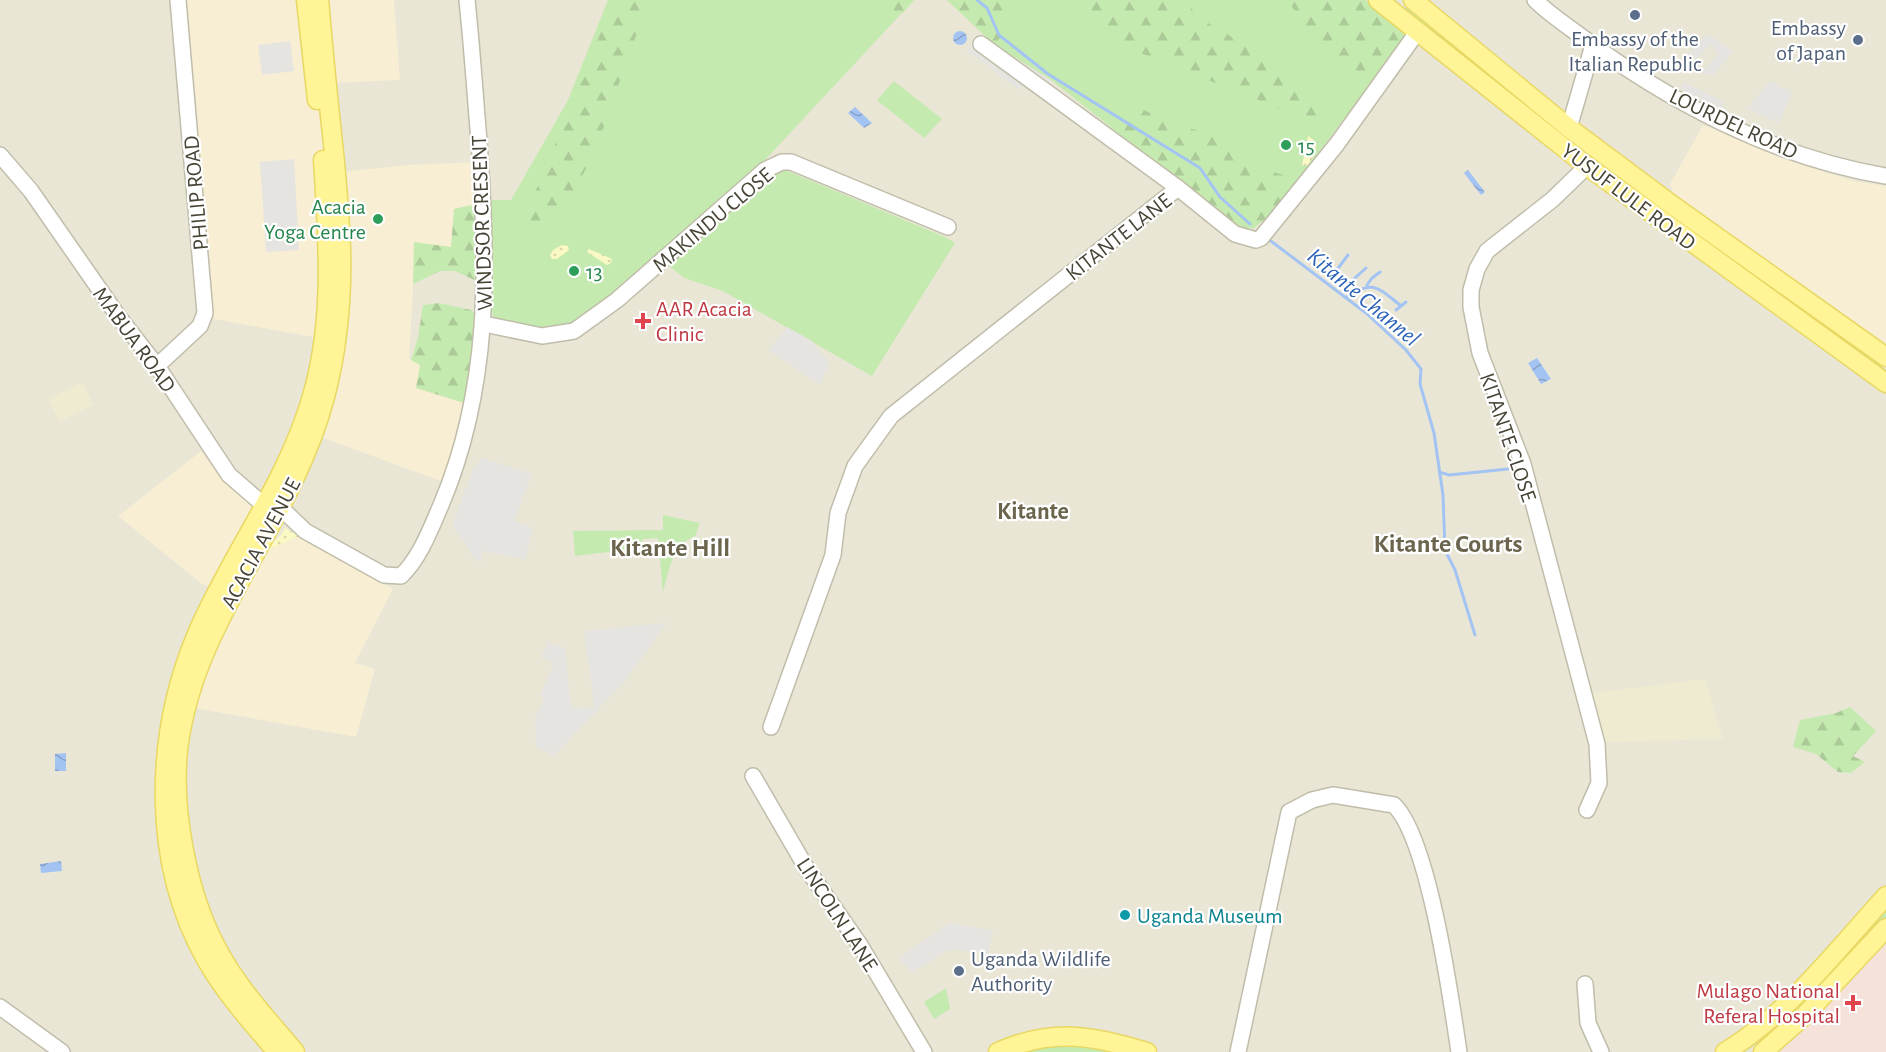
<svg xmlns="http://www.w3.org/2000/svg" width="1886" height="1052" viewBox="0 0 1886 1052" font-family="'Alegreya Sans',sans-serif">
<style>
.residential{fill:#e9e6d6}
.commercial{fill:#f7eed3}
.education{fill:#eeebd1}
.medical{fill:#f5e3db}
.green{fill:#c5eaaf}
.forest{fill:url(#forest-firs)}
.sand{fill:url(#sand-dots)}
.parking{fill:#e6e4e0}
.water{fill:url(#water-waves)}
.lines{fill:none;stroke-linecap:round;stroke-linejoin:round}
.stream{stroke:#a3c4f3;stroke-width:3}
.minor-casing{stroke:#c0bdaa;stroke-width:18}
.major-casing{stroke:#e8d863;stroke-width:21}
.minor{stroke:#fff;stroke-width:15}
.major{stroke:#fff496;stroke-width:18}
.service-dot{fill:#5c6f8a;stroke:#fff;stroke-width:2}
.leisure-dot{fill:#2e9e5b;stroke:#fff;stroke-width:2}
.health-dot{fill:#e0444e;stroke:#fff;stroke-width:2}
.culture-dot{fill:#0f9aa8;stroke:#fff;stroke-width:2}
.labels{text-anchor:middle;stroke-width:4.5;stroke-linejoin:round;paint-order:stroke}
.service-label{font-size:22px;fill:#4e5e75;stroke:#fff;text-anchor:end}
.street-label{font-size:22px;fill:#484436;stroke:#fff}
.leisure-label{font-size:22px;fill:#27864d;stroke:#fff;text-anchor:start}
.health-label{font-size:22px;fill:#be3a42;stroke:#fff;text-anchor:start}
.culture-label{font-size:22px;fill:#0d838f;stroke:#fff;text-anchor:start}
.water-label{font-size:24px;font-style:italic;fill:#2b63b8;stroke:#fff}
.neighbourhood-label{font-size:24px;font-weight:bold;fill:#6b654d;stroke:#fff}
.quarter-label{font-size:26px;font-weight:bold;fill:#6b654d;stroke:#fff}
</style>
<defs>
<pattern id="forest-firs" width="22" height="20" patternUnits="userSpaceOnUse" patternTransform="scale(1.5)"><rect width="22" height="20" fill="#c5eaaf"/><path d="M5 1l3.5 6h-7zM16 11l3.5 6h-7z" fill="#abca97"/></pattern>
<pattern id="sand-dots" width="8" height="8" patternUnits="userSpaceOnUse" patternTransform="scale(1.5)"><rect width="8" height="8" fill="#faf8c3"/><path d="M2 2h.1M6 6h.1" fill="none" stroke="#d8d6a8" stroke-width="1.8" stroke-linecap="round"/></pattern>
<pattern id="water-waves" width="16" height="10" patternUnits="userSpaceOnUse" patternTransform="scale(1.5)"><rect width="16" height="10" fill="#a3c4f3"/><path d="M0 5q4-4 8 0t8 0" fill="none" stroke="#87a1c6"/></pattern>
</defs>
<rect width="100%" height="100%" fill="#f4f3e8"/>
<!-- residential -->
<rect class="residential" x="0" y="0" width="1886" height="1052"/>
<!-- commercial -->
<g class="commercial">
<polygon points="183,0 305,0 324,151 323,339 214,319 201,165"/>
<polygon points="327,0 394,0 400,80 334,83"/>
<polygon points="1703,125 1789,161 1854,181 1886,186 1886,344 1675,197 1670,184"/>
<polygon points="475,162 481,257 415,256 409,359 474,380 446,483 318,436 339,172 408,165"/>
<polygon points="201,451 227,485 252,506 252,516 215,590 202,584 118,516"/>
<polygon points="299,536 393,589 355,663 375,669 356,737 194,708 222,631 260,554"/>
</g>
<!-- education -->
<g class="education">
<polygon points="82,382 94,405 59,422 48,399"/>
<polygon points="1705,679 1723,739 1604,742 1593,693"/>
</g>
<!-- medical -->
<polygon class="medical" points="1886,933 1886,1052 1770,1052"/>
<!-- green -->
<g class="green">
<polygon points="608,0 914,0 724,204 776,166 945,237 955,243 872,376 723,291 684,278 664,262 590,320 550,331 494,318 490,305 493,265 490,200 511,200 568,100"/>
<polygon points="947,0 1365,0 1407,35 1298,180 1272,213 1253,229 1219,212 1051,80 995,45"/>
<polygon points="1410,5 1653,200 1652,204 1651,206 1407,12 1405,8"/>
<polygon points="894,81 942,119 924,138 877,100"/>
<polygon points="1670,213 1880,363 1880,370 1667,214"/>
<path d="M663 515 700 523 695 536C671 546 670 569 663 592L658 538 642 539V548L575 556 573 531 663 530Z"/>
<polygon points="1886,902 1886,918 1804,1004 1749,1049 1744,1052 1734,1052"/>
<polygon points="946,988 950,1009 934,1019 924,1002"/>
<polygon points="1066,1041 1129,1052 1007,1052"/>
</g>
<!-- forest -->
<g class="forest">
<path d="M614 0H651C629 48 615 99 596 148 584 176 566 202 550 229L528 231 521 212 537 188Z"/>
<polygon points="885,0 914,0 903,13 891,10"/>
<polygon points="947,0 1010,0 1012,5 1004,32 995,45"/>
<polygon points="1078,0 1187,0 1196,16 1289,70 1323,99 1326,116 1318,124 1133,50"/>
<polygon points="1287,0 1365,0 1407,35 1385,65 1359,89 1345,78"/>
<path d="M1129 102 1161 119 1215 136 1243 162 1298 180C1283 199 1267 227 1241 230L1110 127Z"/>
<polygon points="471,205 480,226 481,283 455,271 440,271 413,284 414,242 451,247 454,209"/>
<polygon points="439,303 471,310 479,316 474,380 464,403 416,388 420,365 411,360 418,338 423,305"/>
<polygon points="1850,707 1876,731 1853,756 1865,762 1851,773 1838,772 1816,754 1793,747 1800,720 1836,713"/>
</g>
<!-- sand -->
<g class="sand">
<path d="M1308 136C1322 144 1314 156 1307 166L1302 165Z"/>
<polygon points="562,245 568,246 569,250 557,259 552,259 550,255 553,250"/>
<polygon points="589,249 612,259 611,263 607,265 587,252"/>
<path d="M285 528 299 536 260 554C268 544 281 539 285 528Z"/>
</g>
<!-- parking -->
<g class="parking">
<polygon points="1707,34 1733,51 1713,75 1701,73 1719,53 1710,45 1684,71 1677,65"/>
<polygon points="982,35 995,45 1051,80 1045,88 976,38"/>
<polygon points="290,41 294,71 262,75 258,45"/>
<polygon points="972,43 1025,82 1018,89 967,51"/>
<polygon points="1770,81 1792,93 1779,123 1747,109"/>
<polygon points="1684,82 1724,102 1721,109 1680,89"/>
<polygon points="294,159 299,250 266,252 260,162"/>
<polygon points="787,327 812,341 830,365 819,384 769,350"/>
<polygon points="482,458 532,474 514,521 533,528 525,559 483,551 481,561 476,560 452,525 473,469"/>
<polygon points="666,623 628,677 554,756 536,747 535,717 544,698 540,696 554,663 541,657 548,642 565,648 571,709 592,707 595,710 584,631"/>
<polygon points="950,923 993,931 988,955 953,949 946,951 912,973 898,958"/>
</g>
<!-- water -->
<g class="water">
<circle cx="960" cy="38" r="7"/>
<polygon points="855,107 872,123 864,128 848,113"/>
<polygon points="1468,170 1485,192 1481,195 1464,173"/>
<polygon points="1537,358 1551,379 1541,384 1528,363"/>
<polygon points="66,753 66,771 55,771 55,754"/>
<polygon points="61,861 62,871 41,873 40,864"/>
</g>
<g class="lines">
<!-- stream -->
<g class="stream">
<polyline points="977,0 987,8 999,35 1048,74 1200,168 1220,197 1250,224"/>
<polyline points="1267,238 1366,313 1406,350 1421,369 1420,384 1434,433 1443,495 1445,550 1455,570 1475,635"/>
<polyline points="1336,271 1348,255"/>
<polyline points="1367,285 1372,278 1380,272"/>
<polyline points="1344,288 1366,268"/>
<path d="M1347 297C1373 279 1378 288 1400 305"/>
<polyline points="1396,310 1406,302"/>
<polyline points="1439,472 1449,475 1508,469"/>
</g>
<!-- minor casing -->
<g class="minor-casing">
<g id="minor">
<path d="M1535 0C1548 13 1563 23 1578 34 1667 101 1775 158 1886 176"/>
<polyline points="981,44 1178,188"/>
<polyline points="1569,128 1593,45"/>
<path d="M0 155 31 191 118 316 157 366 229 475 265 506 281 508 305 531 384 575 401 576C420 558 431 528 441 505 491 387 488 265 479 141 475 94 472 47 467 0"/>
<polyline points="1587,166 1553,199 1487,251 1477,269 1471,290 1471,307 1480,353 1523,464 1597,744 1599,783 1587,810"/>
<polyline points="484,324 542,336 574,331 617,300 765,170 782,162 791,162 948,227"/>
<polyline points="157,366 200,326 205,313 178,0"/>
<polyline points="771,727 833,555 838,513 855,466 891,416 1178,188 1235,234 1256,240 1261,238 1337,144 1418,31"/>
<polyline points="753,776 807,869 860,945 924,1052"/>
<polyline points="1585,984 1588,1023 1601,1052"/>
<polyline points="0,1007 62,1052"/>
<path d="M1238 1052 1289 812 1312 800 1333 795 1394 805C1429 839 1451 999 1459 1052"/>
</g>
</g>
<!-- major casing -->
<g class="major-casing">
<g id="major">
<polyline points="306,0 317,100"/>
<polyline points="1378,0 1587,166 1886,383"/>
<polyline points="1413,0 1569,128 1668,202 1886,357"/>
<path d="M277 1052C252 1023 226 994 207 961 151 863 154 738 196 636 230 556 284 487 310 403 335 324 328 242 323 160"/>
<path d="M295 1052C269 1021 240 990 220 954 187 897 169 801 180 736 186 700 199 663 215 630 252 552 303 481 325 397 349 305 342 227 332 134 327 90 323 45 319 0"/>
<path d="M998 1052C1052 1028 1092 1035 1147 1052"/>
<path d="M1725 1052C1789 1013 1836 951 1886 896"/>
<polyline points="1763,1052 1805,1015 1886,928"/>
</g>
</g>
<!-- minor -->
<use href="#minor" class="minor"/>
<!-- major -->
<use href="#major" class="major"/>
</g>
<!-- markers -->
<g class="service-dot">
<circle cx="1635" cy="15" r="6"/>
<circle cx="1858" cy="40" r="6"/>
<circle cx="959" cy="971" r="6"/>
</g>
<g class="leisure-dot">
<circle cx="1286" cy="145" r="6"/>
<circle cx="378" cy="219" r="6"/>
<circle cx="574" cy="271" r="6"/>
</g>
<g class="health-dot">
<path d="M640 312h6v6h6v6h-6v6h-6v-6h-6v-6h6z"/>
<path d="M1850 994h6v6h6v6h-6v6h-6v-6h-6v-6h6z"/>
</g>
<circle class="culture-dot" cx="1125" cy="915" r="6"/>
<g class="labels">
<!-- service labels -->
<g class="service-label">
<text x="1846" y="35">Embassy<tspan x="1846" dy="25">of Japan</tspan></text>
<text x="1635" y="46" text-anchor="middle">Embassy of the<tspan x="1635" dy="25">Italian Republic</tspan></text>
<text x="971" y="966" text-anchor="start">Uganda Wildlife<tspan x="971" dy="25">Authority</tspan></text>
</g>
<!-- street labels -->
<g class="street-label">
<text transform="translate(1734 123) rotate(25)" y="8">LOURDEL ROAD</text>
<text transform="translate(195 193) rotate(-95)" y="8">PHILIP ROAD</text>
<text transform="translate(1629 196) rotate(37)" y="8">YUSUF LULE ROAD</text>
<text transform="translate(712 219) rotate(-40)" y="8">MAKINDU CLOSE</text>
<text transform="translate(481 223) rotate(-92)" y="8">WINDSOR CRESENT</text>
<text transform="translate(1118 236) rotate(-38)" y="8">KITANTE LANE</text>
<text transform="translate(135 339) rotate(54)" y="8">MABUA ROAD</text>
<text transform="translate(1509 437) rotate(71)" y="8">KITANTE CLOSE</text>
<text transform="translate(260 543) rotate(-62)" y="8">ACACIA AVENUE</text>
<text transform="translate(838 914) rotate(57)" y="8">LINCOLN LANE</text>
</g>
<!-- leisure labels -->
<g class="leisure-label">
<text x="1298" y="153">15</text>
<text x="366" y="214" text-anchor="end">Acacia<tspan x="366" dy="25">Yoga Centre</tspan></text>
<text x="586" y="279">13</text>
</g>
<!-- health labels -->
<g class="health-label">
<text x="656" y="316">AAR Acacia<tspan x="656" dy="25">Clinic</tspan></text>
<text x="1840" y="998" text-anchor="end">Mulago National<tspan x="1840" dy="25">Referal Hospital</tspan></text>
</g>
<!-- culture labels -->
<g class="culture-label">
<text x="1137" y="923">Uganda Museum</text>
</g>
<!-- water labels -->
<g class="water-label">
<text transform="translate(1364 297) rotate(40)" y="8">Kitante Channel</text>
</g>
<!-- neighbourhood labels -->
<g class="neighbourhood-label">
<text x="1033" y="519">Kitante</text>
</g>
<!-- quarter labels -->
<g class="quarter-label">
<text x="1448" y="552">Kitante Courts</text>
<text x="670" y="556">Kitante Hill</text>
</g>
</g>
</svg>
